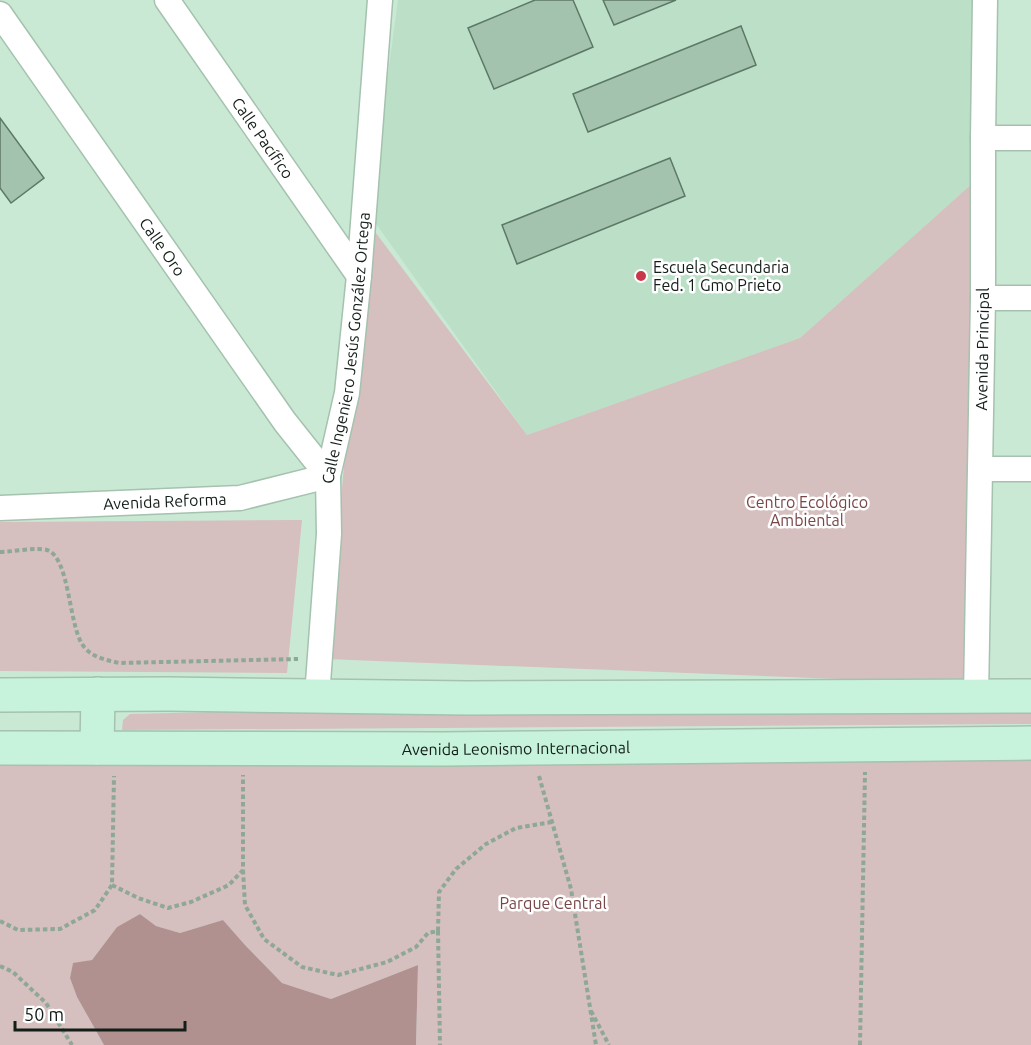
<svg xmlns="http://www.w3.org/2000/svg" width="1031" height="1045" viewBox="0 0 1031 1045" font-family="Ubuntu,sans-serif">
<style>
.built{fill:#bbe0c7}
.green{fill:#d6bfbf}
.water{fill:#b19090}
.building{fill:#a4c3af;stroke:#5c7866;stroke-width:1.5}
.lines{fill:none;stroke-linecap:round;stroke-linejoin:round}
.street-casing{stroke:#a4c2ae;stroke-width:27}
.secondary-casing{stroke:#a4c2ae;stroke-width:36}
.path{stroke:#8fa797;stroke-width:4;stroke-dasharray:4.5 3;stroke-linecap:butt}
.street{stroke:#fff;stroke-width:24}
.secondary{stroke:#c7f3dc;stroke-width:33}
.poi-dot{fill:#c8384a;stroke:#fff;stroke-width:2}
.labels{text-anchor:middle;stroke-width:5;stroke-linejoin:round;paint-order:stroke}
.street-label{font-size:16px;fill:#131e17;stroke:#fff}
.poi-label{font-size:16px;fill:#131e17;stroke:#fff;text-anchor:start}
.park-label{font-size:16px;fill:#794648;stroke:#fff}
</style>
<rect width="100%" height="100%" fill="#cae9d5"/>
<!-- built -->
<polygon class="built" points="398,0 977,0 975,181 800,338 527,435 369,214"/>
<!-- green -->
<g class="green">
<polygon points="975,181 969,684 326,659 367,221 527,435 800,338"/>
<polygon points="302,520 287,673 0,671 0,522"/>
<polygon points="1031,694 1031,724 122,730 123,720 130,714 213,712 235,698"/>
<polygon points="0,760 1031,760 1031,1045 416,1045 418,965 331,999 282,983 245,945 223,920 180,933 156,926 140,914 117,927 92,960 73,964 70,978 77,997 104,1045 0,1045"/>
</g>
<!-- water -->
<polygon class="water" points="140,914 156,926 180,933 223,920 245,945 282,983 331,999 418,965 416,1045 104,1045 77,997 70,978 73,963 92,960 117,927"/>
<!-- building -->
<g class="building">
<polygon points="535,0 573,0 593,47 494,89 468,28"/>
<polygon points="603,0 676,0 614,25"/>
<polygon points="741,26 756,65 588,132 573,94"/>
<polygon points="0,118 44,178 11,203 0,188"/>
<polygon points="670,158 685,196 517,264 502,225"/>
</g>
<g class="lines">
<!-- street casing -->
<g class="street-casing">
<g id="street">
<path id="s1" d="M167 0 359 276"/>
<path id="s2" d="M0 14 285 422 328 476"/>
<polyline points="983,138 1031,138"/>
<polyline points="983,298 1031,298"/>
<polyline points="981,469 1031,469"/>
<path id="s3" d="M0 508 240 498 328 476"/>
<path id="s4" d="M317 696 329 534 328 476 347 393 359 276 380 0"/>
<path id="s5" d="M976 697 983 298V138L985 0"/>
</g>
</g>
<!-- secondary casing -->
<g class="secondary-casing">
<g id="secondary">
<polyline points="0,695 168,694 468,698 1031,696"/>
<path id="s6" d="M0 748 442 749 1031 743"/>
<polyline points="97,748 98,694"/>
</g>
</g>
<!-- path -->
<g class="path">
<path d="M0 552C11 552 37 547 47 550 71 558 68 630 85 648 94 658 107 660 119 663L298 659"/>
<polyline points="539,776 571,889 596,1045"/>
<polyline points="243,870 245,905 264,939 302,967 338,975 387,962 416,947 428,933 438,931 440,1045"/>
<polyline points="112,885 138,898 168,908 191,902 229,885 243,870 243,775"/>
<polyline points="0,921 18,930 60,929 95,910 112,885 114,776"/>
<polyline points="438,931 439,892 456,869 486,844 516,828 552,822"/>
<polyline points="0,966 13,972 46,1003 72,1045"/>
<polyline points="591,1011 609,1045"/>
<polyline points="860,1045 865,772"/>
</g>
<!-- street -->
<use href="#street" class="street"/>
<!-- secondary -->
<use href="#secondary" class="secondary"/>
</g>
<!-- markers -->
<circle class="poi-dot" cx="641" cy="276" r="6"/>
<g class="labels">
<!-- street labels -->
<g class="street-label">
<text dy="6" stroke="none"><textPath href="#s1" startOffset="168">Calle Pacífico</textPath></text>
<text dy="6" stroke="none"><textPath href="#s2" startOffset="284">Calle Oro</textPath></text>
<text dy="6" stroke="none"><textPath href="#s4" startOffset="350">Calle Ingeniero Jesús González Ortega</textPath></text>
<text dy="6" stroke="none"><textPath href="#s5" startOffset="348">Avenida Principal</textPath></text>
<text dy="6" stroke="none"><textPath href="#s3" startOffset="165">Avenida Reforma</textPath></text>
<text dy="6" stroke="none"><textPath href="#s6" startOffset="516">Avenida Leonismo Internacional</textPath></text>
</g>
<!-- poi labels -->
<g class="poi-label">
<text x="653" y="273">Escuela Secundaria<tspan x="653" dy="18">Fed. 1 Gmo Prieto</tspan></text>
</g>
<!-- park labels -->
<g class="park-label">
<text x="807" y="508">Centro Ecológico<tspan x="807" dy="18">Ambiental</tspan></text>
<text x="553" y="909">Parque Central</text>
</g>
</g>
<!-- scale -->
<path d="M15 1021v9h170v-9" fill="none" stroke="#131e17" stroke-width="3"/>
<text x="24" y="1021" font-size="18" fill="#131e17" stroke="#ffffff" stroke-width="4.5" paint-order="stroke">50 m</text>
</svg>
